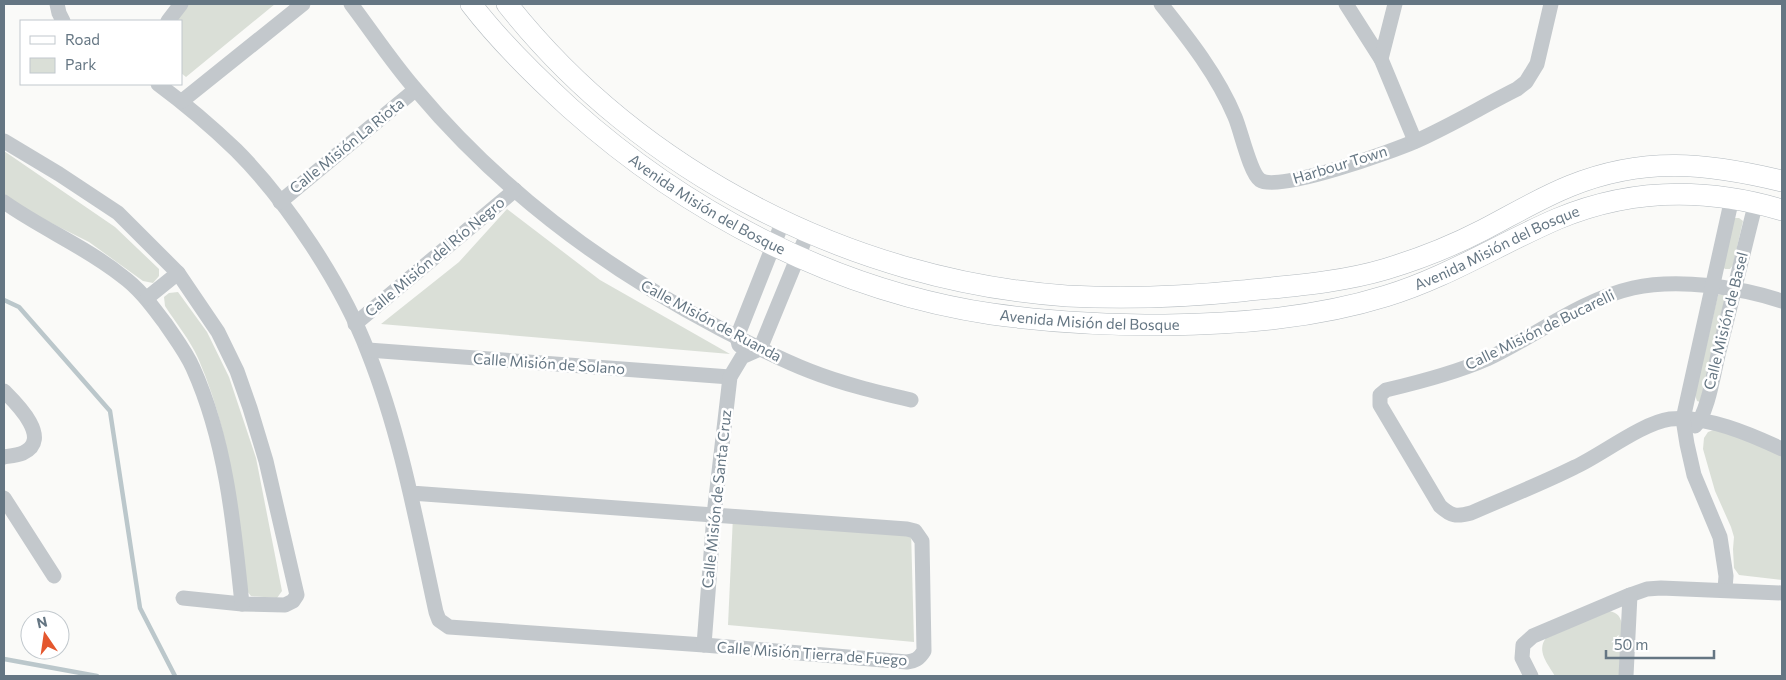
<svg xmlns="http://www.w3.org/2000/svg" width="1786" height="680" viewBox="0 0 1786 680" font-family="Commissioner,sans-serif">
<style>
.green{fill:#dadfd7}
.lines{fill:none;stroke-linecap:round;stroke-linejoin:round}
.stream{stroke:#bbc7cb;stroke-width:4.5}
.secondary-casing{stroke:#b3babf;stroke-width:22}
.street{stroke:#c3c8cc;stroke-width:15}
.secondary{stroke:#fff;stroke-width:21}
.labels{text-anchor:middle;stroke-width:5;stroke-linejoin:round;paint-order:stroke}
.street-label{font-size:15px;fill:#657683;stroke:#fff}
</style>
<rect width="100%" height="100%" fill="#fafaf8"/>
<!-- green -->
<g class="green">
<polygon points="187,4 275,4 186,77 181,73 181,21 174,21"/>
<polygon points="4,151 115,227 159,269 159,276 153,283 143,281 89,242 19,207 4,194"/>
<polygon points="507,209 600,280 730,354 381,324 459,262"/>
<polygon points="1734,218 1739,218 1743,221 1733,265 1730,269 1725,269 1722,266"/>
<path d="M178 292 207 332 229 377 256 458 282 591 277 598 251 596 247 591C239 512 230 431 198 358 190 340 176 323 165 306L164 297 169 293Z"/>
<polygon points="1723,294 1727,297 1700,402 1697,401 1695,395 1717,299 1718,295"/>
<polygon points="1716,429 1782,452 1782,580 1739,575 1734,568 1733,549 1734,537 1731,527 1715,491 1703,449 1704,438 1708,432"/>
<polygon points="733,516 911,530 914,642 728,625"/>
<path d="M1609 611C1618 613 1620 616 1622 624L1619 676H1555C1548 664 1536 651 1546 638Z"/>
</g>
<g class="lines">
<!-- stream -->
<g class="stream">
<polyline points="4,300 19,307 110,411 140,608 175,676"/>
<polyline points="4,659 97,676"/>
</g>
<!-- secondary casing -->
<g class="secondary-casing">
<g id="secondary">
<path id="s1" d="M471 4C500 42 535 76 570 108 687 213 836 291 992 314 1049 322 1108 325 1165 325 1239 324 1315 318 1386 296 1446 278 1499 244 1557 219 1631 188 1705 187 1782 210"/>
<path d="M507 4C641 173 852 281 1067 296 1125 299 1183 297 1241 291 1289 286 1339 283 1386 269 1419 259 1452 246 1483 230 1512 215 1540 198 1570 186 1644 156 1707 163 1782 181"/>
</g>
</g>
<!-- street -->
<g class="street">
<polyline points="57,4 59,13 63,21"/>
<path d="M351 4C373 33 393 64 417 91 501 191 606 269 721 329 750 344 779 359 810 371 843 384 877 392 911 400"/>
<path d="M1161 4C1189 39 1218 76 1235 117 1241 131 1250 173 1260 180 1278 193 1393 151 1416 141 1450 126 1483 106 1517 89L1526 82 1537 64 1551 4"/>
<polyline points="1346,4 1381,59 1415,141"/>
<polyline points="168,21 181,4"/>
<polyline points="1381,59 1395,4"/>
<path d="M158 84C185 104 211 126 236 150 287 201 342 284 368 352 401 435 417 525 436 612L439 620 449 627 704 645 907 662C915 661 919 659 924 651L922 541 915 531 907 529 411 493"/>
<polyline points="182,101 303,4"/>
<polyline points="4,141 59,174 118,213 178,273 218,332 237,371 250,408 266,461 297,595 293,601 285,605 242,604 183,598"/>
<path d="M4 202C42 229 86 247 122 276 140 289 152 306 165 323 175 338 186 352 193 368 226 441 234 525 242 604"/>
<polyline points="280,202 415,90"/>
<polyline points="147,298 178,273"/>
<path d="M1782 301C1739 287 1678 278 1633 288 1580 300 1536 336 1487 359 1455 373 1420 382 1386 390L1380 395V405L1440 506C1451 516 1456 517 1471 513 1505 498 1541 484 1575 467 1601 455 1642 423 1670 419 1706 415 1750 434 1782 449"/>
<polyline points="355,324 515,190"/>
<polyline points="739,345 737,337 783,221"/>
<polyline points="368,350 730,377"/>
<path d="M4 391C16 403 53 439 23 453 18 455 10 456 4 457"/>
<path d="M1695 426C1708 414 1714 370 1719 351 1732 301 1743 252 1756 202"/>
<polyline points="4,498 54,576"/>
<polyline points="1725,589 1726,576 1720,537 1694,475 1687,444 1683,419 1732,198"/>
<polyline points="704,645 714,515 730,377 742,357 760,349 808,232"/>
<polyline points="1531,676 1522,658 1523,645 1533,636 1630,595 1647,589 1661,588 1782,593"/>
<polyline points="1626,676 1630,595"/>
</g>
<!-- secondary -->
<use href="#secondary" class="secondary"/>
</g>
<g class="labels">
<!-- street labels -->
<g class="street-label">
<text transform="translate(347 146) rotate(-39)" y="5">Calle Misión La Riota</text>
<text transform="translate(1340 165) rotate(-17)" y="5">Harbour Town</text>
<text dy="5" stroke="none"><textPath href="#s1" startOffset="312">Avenida Misión del Bosque</textPath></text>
<text dy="5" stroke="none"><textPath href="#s1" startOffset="1138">Avenida Misión del Bosque</textPath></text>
<text transform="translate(435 257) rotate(-40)" y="5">Calle Misión del Río Negro</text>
<text dy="5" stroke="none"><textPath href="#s1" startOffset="718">Avenida Misión del Bosque</textPath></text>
<text transform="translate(711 321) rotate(28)" y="5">Calle Misión de Ruanda</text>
<text transform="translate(1726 321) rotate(-76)" y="5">Calle Misión de Basel</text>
<text transform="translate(1540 330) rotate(-26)" y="5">Calle Misión de Bucarelli</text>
<text transform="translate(549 364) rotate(4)" y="5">Calle Misión de Solano</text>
<text transform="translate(717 499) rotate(-84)" y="5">Calle Misión de Santa Cruz</text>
<text transform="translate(812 654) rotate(4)" y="5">Calle Misión Tierra de Fuego</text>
</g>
</g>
<!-- border -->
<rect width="1786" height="680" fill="none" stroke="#657683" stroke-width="10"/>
<!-- legend -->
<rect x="20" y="20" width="162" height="65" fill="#ffffff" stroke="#c1c8cd"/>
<rect x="30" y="36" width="25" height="8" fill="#ffffff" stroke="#c1c8cd"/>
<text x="65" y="45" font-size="15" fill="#657683">Road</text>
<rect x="30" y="58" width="25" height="15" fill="#dadfd7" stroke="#c1c8cd"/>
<text x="65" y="70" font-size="15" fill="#657683">Park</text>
<!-- north arrow -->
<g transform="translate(45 635) rotate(347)"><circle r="24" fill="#ffffff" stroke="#c1c8cd"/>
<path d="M0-4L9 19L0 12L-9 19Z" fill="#e4572e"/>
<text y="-8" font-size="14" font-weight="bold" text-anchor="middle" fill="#657683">N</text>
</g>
<!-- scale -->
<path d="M1606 650v8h108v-8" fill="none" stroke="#657683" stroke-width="2.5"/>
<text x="1614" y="650" font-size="15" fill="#657683" stroke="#ffffff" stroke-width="4" paint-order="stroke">50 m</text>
</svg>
